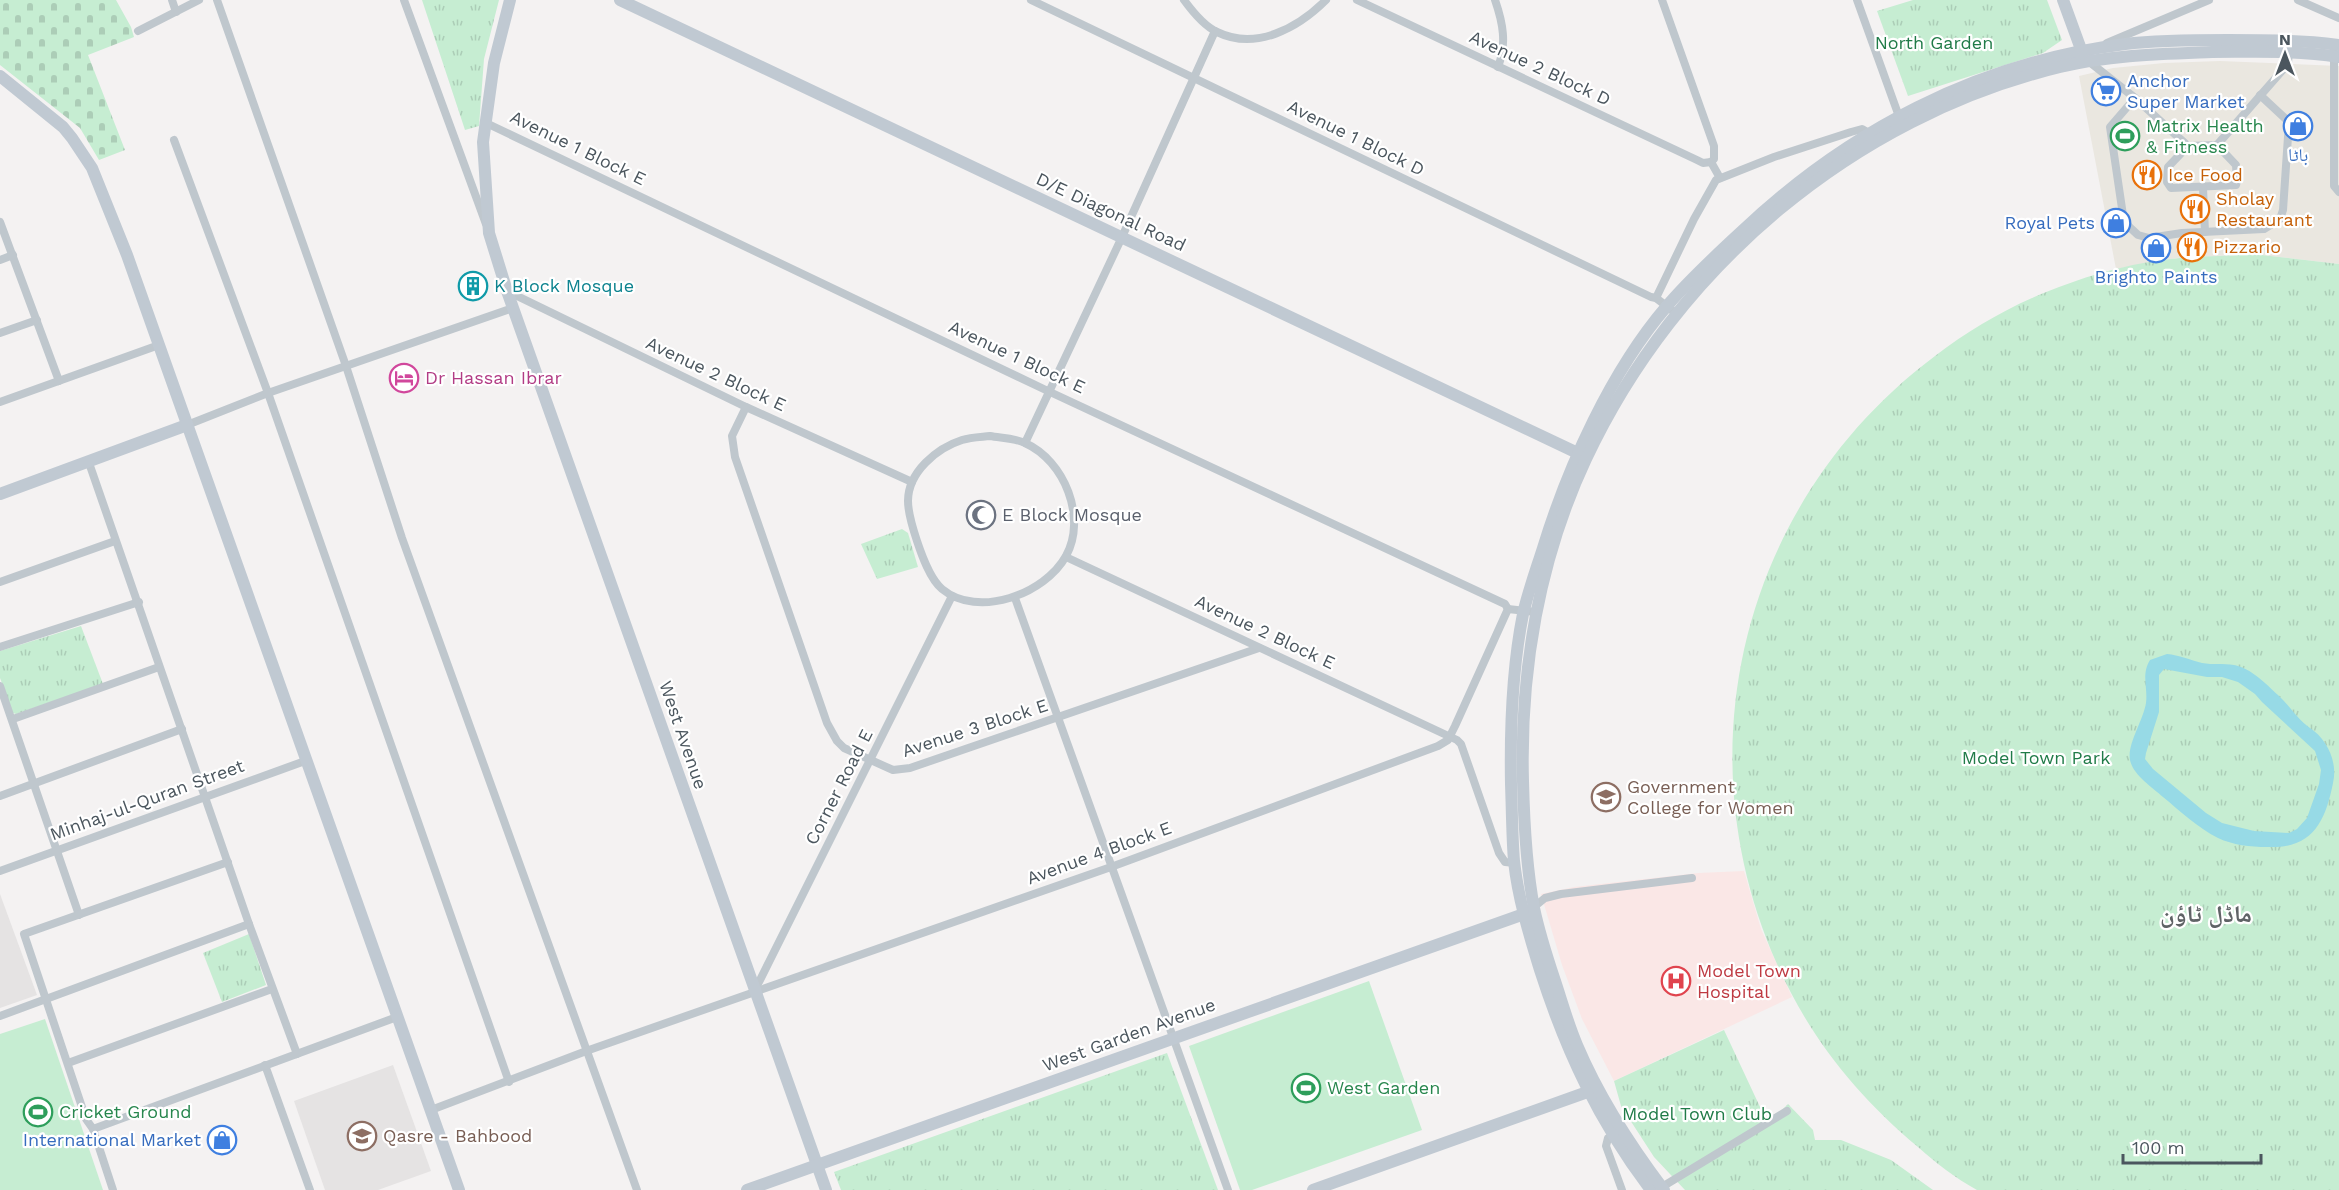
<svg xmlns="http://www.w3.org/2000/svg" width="2339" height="1190" viewBox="0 0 2339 1190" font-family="'Work Sans','Noto Naskh Arabic',sans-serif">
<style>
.commercial{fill:#eae7e0}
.education{fill:#e5e3e3}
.medical{fill:#fae7e6}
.cemetery{fill:url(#cemetery-stones)}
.park{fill:url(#park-tufts)}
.garden{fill:#c6edd2}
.water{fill:#97dae6;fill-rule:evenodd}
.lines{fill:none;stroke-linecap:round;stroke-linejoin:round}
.street{stroke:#bfc7cd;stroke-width:8}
.secondary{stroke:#c0c9d2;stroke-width:12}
.labels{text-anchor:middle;stroke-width:4.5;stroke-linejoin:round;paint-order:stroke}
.park-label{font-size:18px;fill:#207b48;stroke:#fff}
.street-label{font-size:18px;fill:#4b565e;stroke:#fff}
.shop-label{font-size:18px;fill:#366cbe;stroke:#fff}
.leisure-label{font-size:18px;fill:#27864d;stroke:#fff;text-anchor:start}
.food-label{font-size:18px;fill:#c56008;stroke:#fff;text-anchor:start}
.culture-label{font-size:18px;fill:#0d838f;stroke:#fff;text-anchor:start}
.hotel-label{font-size:18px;fill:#b23c85;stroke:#fff;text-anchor:start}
.worship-label{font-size:18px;fill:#5b616d;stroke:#fff;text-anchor:start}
.education-label{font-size:18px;fill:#785e54;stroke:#fff;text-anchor:start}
.health-label{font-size:18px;fill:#be3a42;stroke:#fff;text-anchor:start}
.district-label{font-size:24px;font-weight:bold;fill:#5f6366;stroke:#fff}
</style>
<defs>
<pattern id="cemetery-stones" width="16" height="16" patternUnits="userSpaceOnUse" patternTransform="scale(1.5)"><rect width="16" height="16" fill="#c6edd2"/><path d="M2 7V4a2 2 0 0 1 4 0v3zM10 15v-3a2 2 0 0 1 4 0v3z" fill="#accdb7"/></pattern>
<pattern id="park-tufts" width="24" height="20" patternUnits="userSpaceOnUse" patternTransform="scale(1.5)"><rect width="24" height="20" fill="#c6edd2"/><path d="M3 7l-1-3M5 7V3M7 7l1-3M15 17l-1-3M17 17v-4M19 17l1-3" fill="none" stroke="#accdb7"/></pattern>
</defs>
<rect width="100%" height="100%" fill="#f4f2f2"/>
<!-- commercial -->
<polygon class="commercial" points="2220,61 2339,66 2339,264 2253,254 2177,258 2116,269 2079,76 2113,68 2164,63"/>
<!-- education -->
<g class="education">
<polygon points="0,894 37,995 0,1008"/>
<polygon points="393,1065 431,1171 378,1190 325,1190 294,1101"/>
</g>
<!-- medical -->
<polygon class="medical" points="1744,871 1761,929 1792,997 1614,1081 1582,1019 1562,965 1541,894 1574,887 1698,873"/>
<!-- cemetery -->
<polygon class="cemetery" points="0,0 116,0 131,27 134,37 88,55 125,150 99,160 80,128 0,65"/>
<!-- park -->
<g class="park">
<polygon points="422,0 499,0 484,59 479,126 465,130"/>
<polygon points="1913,0 2047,0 2062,40 2043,53 1908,96 1877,11"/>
<path d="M2253 254 2339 264V1190H1977C1955 1178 1936 1163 1918 1147 1856 1095 1810 1038 1777 964 1680 747 1745 498 1935 356 1965 333 1998 313 2032 298 2078 278 2130 262 2180 258 2204 256 2229 256 2253 254Z"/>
<polygon points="902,529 908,533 918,567 877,579 861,544"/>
<polygon points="81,626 103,684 16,714 13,713 0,678 0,651"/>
<polygon points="249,934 266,985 222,1002 203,953"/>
<polygon points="1724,1030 1768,1124 1788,1104 1813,1130 1815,1140 1841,1140 1891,1160 1933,1190 1685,1190 1654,1157 1621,1106 1614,1081"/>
<polygon points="1167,1053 1218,1190 841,1190 834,1172"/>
</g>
<!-- garden -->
<g class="garden">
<polygon points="1369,981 1422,1130 1252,1190 1240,1190 1189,1046"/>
<polygon points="45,1019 103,1190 0,1190 0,1034"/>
<rect x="1810" y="1174" width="14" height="16"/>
</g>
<!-- water -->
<path class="water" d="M2167 654C2179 655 2190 660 2202 663 2213 665 2223 663 2234 665 2251 668 2266 684 2278 695 2290 706 2297 719 2310 728 2327 739 2338 762 2333 783 2325 823 2312 849 2267 847 2250 847 2233 845 2218 838 2198 828 2180 811 2163 797 2152 787 2133 775 2130 760 2127 744 2143 721 2146 703 2148 687 2141 675 2150 660ZM2164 669 2207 677H2222L2238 682 2255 694 2262 702 2315 751 2321 770 2319 784 2307 818 2297 829 2289 833 2254 831 2222 823 2206 813 2153 769 2145 759 2146 753 2159 712V675Z"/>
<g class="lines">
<!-- street -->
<g class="street">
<polyline points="172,0 176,12"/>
<polyline points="217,0 346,366 402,538 637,1190"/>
<polyline points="404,0 486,224"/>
<polyline points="1031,0 1651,297 1656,298 1677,314"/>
<path d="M1184 0C1192 11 1204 26 1217 32 1256 51 1298 28 1326 0"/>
<polyline points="1357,0 1697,160 1703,163 1711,162"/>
<path d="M1495 0C1503 23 1507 44 1498 67"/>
<polyline points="1662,0 1714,146 1714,159 1711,162"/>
<polyline points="1857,0 1901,122"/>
<polyline points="2298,0 2339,18"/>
<polyline points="138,31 199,0"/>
<polyline points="2107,43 2209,0"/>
<polyline points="2334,53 2334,186 2339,192"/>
<polyline points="2087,60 2135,98 2188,146 2217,145 2288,64 2289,49"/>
<polyline points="2135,98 2110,127 2124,222 2138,235 2149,238 2182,233 2264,229 2280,219 2283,210 2289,122 2260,95"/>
<polyline points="484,122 1050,392 1505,604 1508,609 1536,612"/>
<polyline points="174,140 268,393 509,1082"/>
<polyline points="2188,146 2168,167 2167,182 2171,188 2236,185 2237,181 2236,165 2217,145"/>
<polyline points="1711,162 1720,178"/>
<polyline points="2203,188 2205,232"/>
<polyline points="0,222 59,381"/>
<polyline points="0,260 13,255"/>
<polyline points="507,291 746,407 912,482"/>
<polyline points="1656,298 1694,219 1716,180 1774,157 1851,132 1862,129 1869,133"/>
<polyline points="0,333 37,320"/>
<polyline points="0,402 159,345"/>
<polyline points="746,407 732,436 735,457 827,723 837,741 844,748 893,770 910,768 1259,648"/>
<polyline points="187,425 268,393 513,308"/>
<path d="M990 436C1001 438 1015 438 1025 443 1065 461 1087 518 1066 556 1045 594 978 619 942 589 930 579 922 556 917 541 913 529 908 514 908 501 908 472 937 448 962 440 971 437 981 437 990 436Z"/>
<polyline points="1025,443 1122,237 1215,31"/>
<polyline points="88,460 249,924 297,1054"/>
<polyline points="1066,557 1457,740 1461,744 1499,853 1505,862 1515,863"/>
<polyline points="0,582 115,541"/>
<polyline points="1015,598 1228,1190"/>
<polyline points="0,647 139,602"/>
<polyline points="0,686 79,915"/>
<polyline points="13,719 159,667"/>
<polyline points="0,796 182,729"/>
<polyline points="0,871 305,761"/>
<polyline points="1534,907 1545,898 1561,894 1692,878"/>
<polyline points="754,992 952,596"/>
<polyline points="0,1016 249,924"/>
<polyline points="68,1063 272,989"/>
<polyline points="265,1065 310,1190"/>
<polyline points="431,1110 589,1050 1111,867 1438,746 1448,740 1455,726 1508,609"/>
<polyline points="93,1129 397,1017"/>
<polyline points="1612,1136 1608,1138 1606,1146 1622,1190"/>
<polyline points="1662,1187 1787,1111"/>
<polyline points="113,1190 93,1129 86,1119 24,934 228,862"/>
</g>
<!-- secondary -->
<g class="secondary">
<polyline points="510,0 494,63 483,142 489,233 507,291 826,1190"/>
<polyline points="620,0 1586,457"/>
<polyline points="2063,0 2082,52"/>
<polyline points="0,76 63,127 72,138 92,168 127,255 459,1190"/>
<polyline points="0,494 187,425"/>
<polyline points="747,1190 1524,914 1528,911"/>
<polyline points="1313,1190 1593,1090"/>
<path d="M1651 1190C1599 1122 1566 1051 1540 970 1529 934 1518 898 1514 861 1512 836 1512 810 1511 784 1510 728 1512 669 1523 614 1528 592 1536 570 1543 548 1568 467 1611 371 1667 306 1689 280 1715 256 1740 233 1847 131 1977 63 2125 44 2159 40 2194 40 2228 40 2265 40 2303 40 2339 45"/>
<path d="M1664 1190C1630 1145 1599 1097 1577 1045 1568 1024 1562 1002 1555 981 1547 957 1539 932 1534 908 1526 866 1524 823 1523 781 1520 671 1539 559 1586 459 1676 267 1853 117 2060 67 2110 55 2161 54 2212 52 2254 52 2297 50 2339 57"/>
</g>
</g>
<!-- icons -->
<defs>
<g id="supermarket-ring" transform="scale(1.5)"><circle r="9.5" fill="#fff" stroke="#3f7fe0" stroke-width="1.5"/><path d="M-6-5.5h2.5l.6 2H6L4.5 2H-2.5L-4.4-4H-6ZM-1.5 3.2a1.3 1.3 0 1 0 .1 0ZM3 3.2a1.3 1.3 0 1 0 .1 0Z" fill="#3f7fe0"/></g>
<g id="shop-ring" transform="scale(1.5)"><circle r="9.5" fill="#fff" stroke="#3f7fe0" stroke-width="1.5"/><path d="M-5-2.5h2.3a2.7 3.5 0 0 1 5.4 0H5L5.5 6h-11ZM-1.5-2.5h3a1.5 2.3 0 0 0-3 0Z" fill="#3f7fe0"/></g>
<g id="stadium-ring" transform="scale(1.5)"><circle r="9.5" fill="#fff" stroke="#2e9e5b" stroke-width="1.5"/><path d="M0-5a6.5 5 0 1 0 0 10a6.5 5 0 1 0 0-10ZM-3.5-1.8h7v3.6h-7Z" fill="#2e9e5b"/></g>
<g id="restaurant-ring" transform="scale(1.5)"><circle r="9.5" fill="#fff" stroke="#e8710a" stroke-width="1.5"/><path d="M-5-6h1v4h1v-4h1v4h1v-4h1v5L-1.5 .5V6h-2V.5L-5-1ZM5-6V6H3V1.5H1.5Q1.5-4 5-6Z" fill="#e8710a"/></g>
<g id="building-ring" transform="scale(1.5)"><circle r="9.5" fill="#fff" stroke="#0f9aa8" stroke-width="1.5"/><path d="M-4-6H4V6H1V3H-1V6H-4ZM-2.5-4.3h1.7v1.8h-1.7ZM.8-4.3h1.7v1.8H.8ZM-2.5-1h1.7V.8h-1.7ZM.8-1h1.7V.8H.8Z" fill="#0f9aa8"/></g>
<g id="hotel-ring" transform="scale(1.5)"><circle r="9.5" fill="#fff" stroke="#d1479c" stroke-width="1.5"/><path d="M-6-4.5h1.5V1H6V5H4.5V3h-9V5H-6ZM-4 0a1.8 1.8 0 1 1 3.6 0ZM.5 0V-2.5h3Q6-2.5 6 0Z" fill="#d1479c"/></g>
<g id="mosque-ring" transform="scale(1.5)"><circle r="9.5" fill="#fff" stroke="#6b7280" stroke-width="1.5"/><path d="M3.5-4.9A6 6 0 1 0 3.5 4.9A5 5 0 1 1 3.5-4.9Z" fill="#6b7280"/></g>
<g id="university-ring" transform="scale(1.5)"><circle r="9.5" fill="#fff" stroke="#8d6e63" stroke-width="1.5"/><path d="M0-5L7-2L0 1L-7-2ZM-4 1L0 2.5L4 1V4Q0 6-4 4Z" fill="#8d6e63"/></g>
<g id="hospital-ring" transform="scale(1.5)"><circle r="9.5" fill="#fff" stroke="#e0444e" stroke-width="1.5"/><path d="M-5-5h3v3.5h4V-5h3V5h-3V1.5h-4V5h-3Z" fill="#e0444e"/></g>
</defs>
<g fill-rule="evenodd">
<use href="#supermarket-ring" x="2106" y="91"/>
<use href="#shop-ring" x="2298" y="126"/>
<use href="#stadium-ring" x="2125" y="136"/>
<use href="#restaurant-ring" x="2147" y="175"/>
<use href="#restaurant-ring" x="2195" y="209"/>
<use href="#shop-ring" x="2116" y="223"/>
<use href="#restaurant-ring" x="2192" y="247"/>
<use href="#shop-ring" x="2156" y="248"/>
<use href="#building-ring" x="473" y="286"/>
<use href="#hotel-ring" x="404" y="378"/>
<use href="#mosque-ring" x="981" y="515"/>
<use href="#university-ring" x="1606" y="797"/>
<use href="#hospital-ring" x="1676" y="981"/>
<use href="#stadium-ring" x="1306" y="1088"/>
<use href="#stadium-ring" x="38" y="1112"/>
<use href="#university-ring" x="362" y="1136"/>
<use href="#shop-ring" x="222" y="1140"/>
</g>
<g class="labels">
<!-- park labels -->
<g class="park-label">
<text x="1934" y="49">North Garden</text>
<text x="2036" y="764">Model Town Park</text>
<text x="1697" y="1120">Model Town Club</text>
</g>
<!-- street labels -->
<g class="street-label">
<text transform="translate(1540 68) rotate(25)" y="6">Avenue 2 Block D</text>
<text transform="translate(1356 138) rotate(26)" y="6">Avenue 1 Block D</text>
<text transform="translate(578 148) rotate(26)" y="6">Avenue 1 Block E</text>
<text transform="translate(1111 212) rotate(25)" y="6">D/E Diagonal Road</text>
<text transform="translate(1017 357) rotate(25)" y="6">Avenue 1 Block E</text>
<text transform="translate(716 374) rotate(25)" y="6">Avenue 2 Block E</text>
<text transform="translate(1265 632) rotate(25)" y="6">Avenue 2 Block E</text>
<text transform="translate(975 728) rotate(-18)" y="6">Avenue 3 Block E</text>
<text transform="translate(683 735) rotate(71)" y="6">West Avenue</text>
<text transform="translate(839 787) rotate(-63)" y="6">Corner Road E</text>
<text transform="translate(147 800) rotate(-20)" y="6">Minhaj-ul-Quran Street</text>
<text transform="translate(1099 853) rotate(-20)" y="6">Avenue 4 Block E</text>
<text transform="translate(1129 1035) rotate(-20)" y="6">West Garden Avenue</text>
</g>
<!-- shop labels -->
<g class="shop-label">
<text x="2127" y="87" text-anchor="start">Anchor<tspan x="2127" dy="21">Super Market</tspan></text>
<text x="2298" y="161">باٹا</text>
<text x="2095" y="229" text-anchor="end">Royal Pets</text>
<text x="2156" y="283">Brighto Paints</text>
<text x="201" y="1146" text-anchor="end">International Market</text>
</g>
<!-- leisure labels -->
<g class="leisure-label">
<text x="2146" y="132">Matrix Health<tspan x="2146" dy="21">&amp; Fitness</tspan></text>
<text x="1327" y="1094">West Garden</text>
<text x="59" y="1118">Cricket Ground</text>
</g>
<!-- food labels -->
<g class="food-label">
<text x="2168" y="181">Ice Food</text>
<text x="2216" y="205">Sholay<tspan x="2216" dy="21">Restaurant</tspan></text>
<text x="2213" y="253">Pizzario</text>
</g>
<!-- culture labels -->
<g class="culture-label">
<text x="494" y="292">K Block Mosque</text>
</g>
<!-- hotel labels -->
<g class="hotel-label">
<text x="425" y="384">Dr Hassan Ibrar</text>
</g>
<!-- worship labels -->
<g class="worship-label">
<text x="1002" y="521">E Block Mosque</text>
</g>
<!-- education labels -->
<g class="education-label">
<text x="1627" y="793">Government<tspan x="1627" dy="21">College for Women</tspan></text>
<text x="383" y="1142">Qasre - Bahbood</text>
</g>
<!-- health labels -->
<g class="health-label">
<text x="1697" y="977">Model Town<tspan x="1697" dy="21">Hospital</tspan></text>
</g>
<!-- district labels -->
<g class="district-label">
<text x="2206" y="922">ماڈل ٹاؤن</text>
</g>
</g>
<!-- north arrow -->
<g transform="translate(2285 54)" stroke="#ffffff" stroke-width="4.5" paint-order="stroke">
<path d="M0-4.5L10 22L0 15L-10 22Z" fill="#4b565e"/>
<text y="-9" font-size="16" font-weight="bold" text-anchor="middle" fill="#4b565e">N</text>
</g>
<!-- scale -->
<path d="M2123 1154v9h138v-9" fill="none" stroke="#4b565e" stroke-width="3"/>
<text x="2132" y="1154" font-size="18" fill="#4b565e" stroke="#ffffff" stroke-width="4.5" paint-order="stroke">100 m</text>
</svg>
